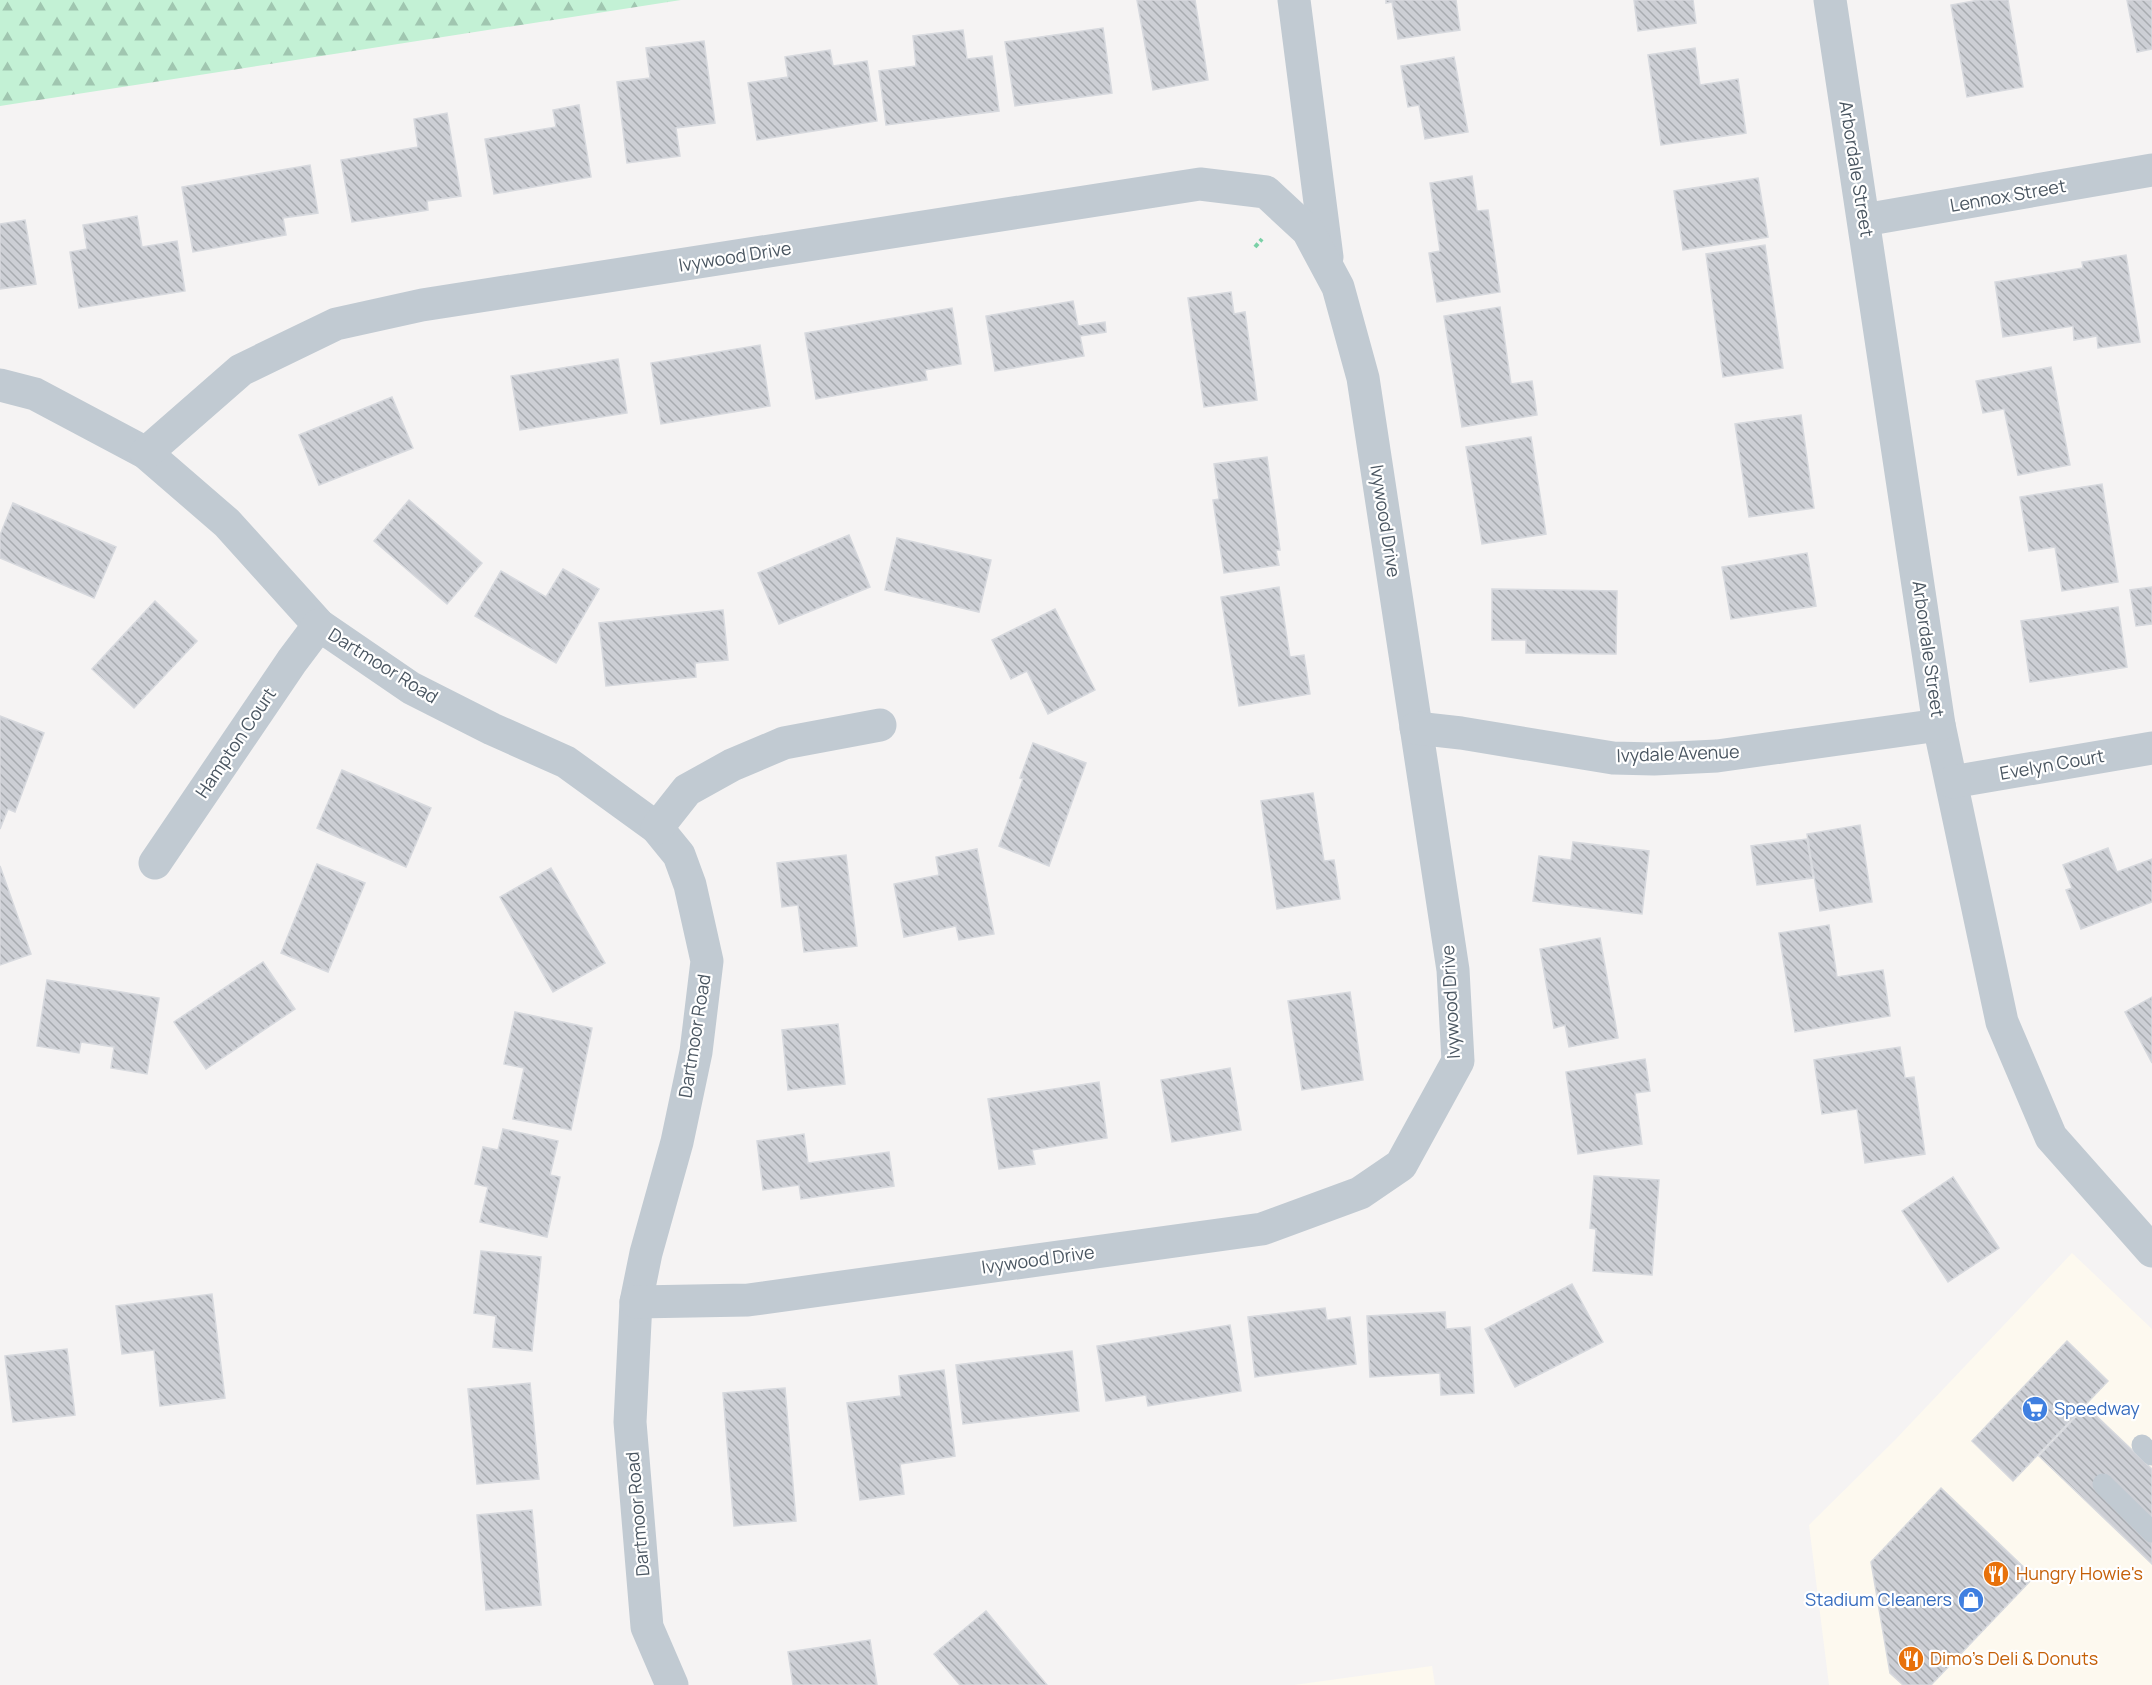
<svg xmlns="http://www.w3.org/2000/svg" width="2152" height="1685" viewBox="0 0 2152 1685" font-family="Manrope,sans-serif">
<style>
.commercial{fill:#fdf9ef}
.forest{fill:url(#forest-firs)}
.building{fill:url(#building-back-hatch);stroke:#d7d9de;stroke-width:1.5}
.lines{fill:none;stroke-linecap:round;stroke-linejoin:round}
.path{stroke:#7ad0a6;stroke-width:4;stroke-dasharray:4.5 3;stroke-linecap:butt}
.lane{stroke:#c1cad2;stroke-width:21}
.street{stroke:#c1cad2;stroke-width:33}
.labels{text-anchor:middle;stroke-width:4.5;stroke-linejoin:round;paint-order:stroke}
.street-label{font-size:18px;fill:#4a5661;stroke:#fff}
.shop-label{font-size:18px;fill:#366cbe;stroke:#fff;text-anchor:start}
.food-label{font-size:18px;fill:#c56008;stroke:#fff;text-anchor:start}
</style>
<defs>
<pattern id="forest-firs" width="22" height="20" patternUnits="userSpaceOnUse" patternTransform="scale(1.5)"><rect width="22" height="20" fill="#c3f1d5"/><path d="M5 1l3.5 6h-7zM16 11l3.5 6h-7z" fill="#a0c6b0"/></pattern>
<pattern id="building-back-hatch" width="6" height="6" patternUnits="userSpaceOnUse" patternTransform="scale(1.5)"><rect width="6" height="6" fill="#cdcfd5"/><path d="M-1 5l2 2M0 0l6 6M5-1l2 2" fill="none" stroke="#a8abb0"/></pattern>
</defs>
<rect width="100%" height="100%" fill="#f5f3f3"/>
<!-- commercial -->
<g class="commercial">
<polygon points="2072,1253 2152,1329 2152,1685 1829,1685 1809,1525 1895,1440"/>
<polygon points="1432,1666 1435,1685 1294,1685"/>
</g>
<!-- forest -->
<polygon class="forest" points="0,0 681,0 0,106"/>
<!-- building -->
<g class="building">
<polygon points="1137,0 1195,0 1208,80 1153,90"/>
<polygon points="1386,0 1456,0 1460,30 1398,39 1392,2 1386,3"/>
<polygon points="1634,0 1693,0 1696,23 1638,31"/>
<polygon points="1979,0 2008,0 2023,87 1967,97 1951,5"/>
<polygon points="2127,0 2152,0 2152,49 2137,52"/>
<polygon points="1103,28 1112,93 1015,106 1005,42"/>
<polygon points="963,30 967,59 992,56 999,111 886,125 879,71 916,66 913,36"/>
<polygon points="704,41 715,123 676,128 680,156 627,163 617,82 650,78 646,48"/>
<polygon points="1695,48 1700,85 1738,79 1746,133 1661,145 1648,55"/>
<polygon points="830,50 833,66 867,61 877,121 757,140 748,83 788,77 785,57"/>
<polygon points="1454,57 1468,132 1425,139 1419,105 1408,107 1401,66"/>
<polygon points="579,105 591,177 494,194 485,139 556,127 553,110"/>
<polygon points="447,113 461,196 427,201 428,210 352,222 341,160 418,147 414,119"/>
<polygon points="310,165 318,213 283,218 286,235 193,252 182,187"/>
<polygon points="1472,176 1477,211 1488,210 1500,292 1437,302 1429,253 1440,251 1430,183"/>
<polygon points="1758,178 1768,237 1683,250 1674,191"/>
<polygon points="137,216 142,247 177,241 185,291 79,308 70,252 87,249 83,225"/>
<polygon points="25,220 36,284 0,289 0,224"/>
<polygon points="1765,245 1783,368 1723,377 1706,254"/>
<polygon points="2126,255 2140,342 2098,348 2097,336 2074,340 2073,326 2003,337 1995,282 2083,268 2082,262"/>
<polygon points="1231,292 1234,314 1245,312 1257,400 1204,407 1188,298"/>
<polygon points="1073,301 1078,326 1105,322 1106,332 1080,336 1084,356 995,371 986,316"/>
<polygon points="1500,307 1511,384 1532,381 1537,415 1462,427 1444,316"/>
<polygon points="952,308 961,364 925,370 927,380 816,399 805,333"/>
<polygon points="760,345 770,406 661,424 651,363"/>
<polygon points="618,359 627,413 520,430 511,376"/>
<polygon points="2051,367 2070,465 2018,475 2004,409 1983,413 1976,381"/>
<polygon points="392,397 413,448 319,485 299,435"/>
<polygon points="1801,415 1814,508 1749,517 1735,424"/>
<polygon points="1531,437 1546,534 1482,544 1466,447"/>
<polygon points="1267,457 1280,550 1276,550 1279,565 1224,573 1213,500 1219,499 1214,464"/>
<polygon points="2102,484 2118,582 2062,591 2055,547 2029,551 2020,497"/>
<polygon points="409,500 482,563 447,604 374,541"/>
<polygon points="13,503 116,547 94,598 0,558 0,535"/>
<polygon points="849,535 870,587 779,624 758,573"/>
<polygon points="897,538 991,560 979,612 885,590"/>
<polygon points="1807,553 1816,606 1731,619 1722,567"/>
<polygon points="563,569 599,589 556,663 475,616 501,571 546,597"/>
<polygon points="1279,587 1290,657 1304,655 1310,694 1239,706 1221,597"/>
<polygon points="2152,587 2152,624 2136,626 2130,590"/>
<polygon points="1492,589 1617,591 1616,654 1526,653 1526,640 1492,640"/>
<polygon points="155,601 197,641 134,708 92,669"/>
<polygon points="2118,607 2127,667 2030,682 2021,621"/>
<polygon points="1055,609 1095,690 1048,714 1027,671 1011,679 992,640"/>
<polygon points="723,610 728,660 695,663 696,677 606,686 599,623"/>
<polygon points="0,716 44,733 15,812 8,809 0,829"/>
<polygon points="1033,743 1086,763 1049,866 999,846 1023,779 1020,778"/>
<polygon points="342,770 431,808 406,867 317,828"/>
<polygon points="1313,793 1324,861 1334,860 1340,899 1277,909 1261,801"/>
<polygon points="1860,825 1872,902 1820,911 1807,834"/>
<polygon points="1807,839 1813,878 1757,885 1751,846"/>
<polygon points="1573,842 1649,851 1642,914 1533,901 1539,856 1571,860"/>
<polygon points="2108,848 2117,872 2152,859 2152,902 2081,929 2066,890 2072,888 2063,865"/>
<polygon points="977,849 994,934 959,940 956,926 904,937 894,884 939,875 936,857"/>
<polygon points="846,855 857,946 804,952 798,905 782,907 777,863"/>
<polygon points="317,864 365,883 328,972 281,953"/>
<polygon points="0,866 31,954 0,965"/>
<polygon points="551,868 605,963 553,992 500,897"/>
<polygon points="1829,925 1837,977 1883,970 1890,1016 1795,1032 1779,933"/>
<polygon points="1600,938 1618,1038 1569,1047 1565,1025 1554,1028 1540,949"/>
<polygon points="263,962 295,1009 206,1069 174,1022"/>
<polygon points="47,980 159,998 147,1074 111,1068 114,1047 81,1042 79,1053 37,1046"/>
<polygon points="1350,992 1363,1080 1302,1090 1288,1001"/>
<polygon points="2152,997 2152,1063 2125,1012"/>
<polygon points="515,1012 592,1028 571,1130 513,1119 524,1068 504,1064"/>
<polygon points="838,1024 845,1084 788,1090 782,1030"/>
<polygon points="1900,1047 1905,1078 1914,1077 1925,1154 1865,1163 1857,1109 1822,1114 1814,1060"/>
<polygon points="1645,1059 1650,1091 1635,1093 1642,1144 1578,1154 1566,1072"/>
<polygon points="1230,1068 1241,1130 1172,1142 1161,1080"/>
<polygon points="1099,1082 1107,1138 1032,1150 1035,1164 999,1169 988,1099"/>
<polygon points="503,1129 558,1141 550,1175 560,1177 547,1237 480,1222 488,1187 475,1184 483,1147 498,1150"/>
<polygon points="804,1134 808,1163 889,1152 894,1186 801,1199 799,1185 763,1190 757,1141"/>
<polygon points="1594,1176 1659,1180 1652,1275 1593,1271 1596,1229 1590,1228"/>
<polygon points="1953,1177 1999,1248 1948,1282 1902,1211"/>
<polygon points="481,1251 541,1257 532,1351 493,1347 496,1316 474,1313"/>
<polygon points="1572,1284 1603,1342 1515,1387 1485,1329"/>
<polygon points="212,1294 225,1398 160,1406 154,1350 122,1354 116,1306"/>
<polygon points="1325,1308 1327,1320 1350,1317 1356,1364 1255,1377 1248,1317"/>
<polygon points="1445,1312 1446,1329 1470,1327 1474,1393 1441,1395 1440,1373 1370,1377 1367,1316"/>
<polygon points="1230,1325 1241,1391 1148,1406 1146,1395 1106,1401 1097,1346"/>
<polygon points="2067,1341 2108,1381 2013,1481 1972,1441"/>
<polygon points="67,1349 75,1415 13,1422 5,1356"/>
<polygon points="1072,1351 1079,1411 963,1424 956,1365"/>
<polygon points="944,1370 955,1456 900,1464 904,1494 860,1500 847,1403 901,1396 899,1376"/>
<polygon points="530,1383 539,1479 477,1484 468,1389"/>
<polygon points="785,1388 796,1521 734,1526 723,1393"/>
<polygon points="2086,1406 2152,1469 2152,1564 2039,1456"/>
<polygon points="1941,1488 2034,1577 1931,1685 1903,1685 1890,1673 1871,1562"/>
<polygon points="532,1510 541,1605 486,1610 477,1515"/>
<polygon points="986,1611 1047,1685 960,1685 934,1654"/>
<polygon points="870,1640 877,1685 793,1685 788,1652"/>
</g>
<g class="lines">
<!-- path -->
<polyline class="path" points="1255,247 1262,239"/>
<!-- lane -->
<g class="lane">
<polyline points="2142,1445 2152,1455"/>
<polyline points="2103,1484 2152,1532"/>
</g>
<!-- street -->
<g class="street">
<polyline points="1294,0 1327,257"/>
<polyline points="1830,0 1939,725 2002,1022 2051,1137 2152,1251"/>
<polyline points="1864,220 2152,170"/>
<polyline points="0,385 35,394 146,453 227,523 319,625 411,688 492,729 566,762 657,828 679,855 690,885 707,961 696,1052 677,1142 646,1253 636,1302 630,1422 647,1627 672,1685"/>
<polyline points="146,453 241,370 336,324 422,305 1200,184 1266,192 1308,231 1338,287 1363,378 1453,970 1458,1061 1401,1165 1360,1193 1262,1229 748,1300 636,1302"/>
<polyline points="1416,728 1461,733 1613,758 1654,759 1717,756 1939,725"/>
<polyline points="1952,782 2152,748"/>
<polyline points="657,828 687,790 732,765 784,743 880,725"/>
<polyline points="155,863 292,661 319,625"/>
</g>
</g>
<!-- icons -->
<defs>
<g id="supermarket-disc" transform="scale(1.35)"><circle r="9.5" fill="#3f7fe0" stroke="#fff"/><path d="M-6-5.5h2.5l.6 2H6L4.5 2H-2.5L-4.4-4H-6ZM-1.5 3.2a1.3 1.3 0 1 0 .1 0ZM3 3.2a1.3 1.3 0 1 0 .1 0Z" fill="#fff"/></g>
<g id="restaurant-disc" transform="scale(1.35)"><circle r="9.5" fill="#e8710a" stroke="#fff"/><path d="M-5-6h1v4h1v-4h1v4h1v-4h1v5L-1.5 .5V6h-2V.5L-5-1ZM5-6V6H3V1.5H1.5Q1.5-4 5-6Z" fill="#fff"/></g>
<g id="shop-disc" transform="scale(1.35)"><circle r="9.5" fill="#3f7fe0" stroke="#fff"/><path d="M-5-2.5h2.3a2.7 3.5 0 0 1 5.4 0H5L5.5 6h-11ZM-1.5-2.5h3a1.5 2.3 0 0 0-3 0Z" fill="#fff"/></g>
</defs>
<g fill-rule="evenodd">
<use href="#supermarket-disc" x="2035" y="1409"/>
<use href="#restaurant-disc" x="1996" y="1574"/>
<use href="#shop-disc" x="1971" y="1600"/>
<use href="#restaurant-disc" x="1911" y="1659"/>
</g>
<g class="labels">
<!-- street labels -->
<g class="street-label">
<text transform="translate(1856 169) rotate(81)" y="6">Arbordale Street</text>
<text transform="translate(2008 196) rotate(-10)" y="6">Lennox Street</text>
<text transform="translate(735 257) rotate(-9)" y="6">Ivywood Drive</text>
<text transform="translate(1385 521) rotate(81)" y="6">Ivywood Drive</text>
<text transform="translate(1928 649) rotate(82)" y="6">Arbordale Street</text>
<text transform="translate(383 666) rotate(32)" y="6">Dartmoor Road</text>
<text transform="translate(236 743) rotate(-56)" y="6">Hampton Court</text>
<text transform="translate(1678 754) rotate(-2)" y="6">Ivydale Avenue</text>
<text transform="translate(2052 765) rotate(-10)" y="6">Evelyn Court</text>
<text transform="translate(1451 1002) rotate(-93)" y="6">Ivywood Drive</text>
<text transform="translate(695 1036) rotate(-81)" y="6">Dartmoor Road</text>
<text transform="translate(1038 1260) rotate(-8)" y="6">Ivywood Drive</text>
<text transform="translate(638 1514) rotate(-95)" y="6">Dartmoor Road</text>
</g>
<!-- shop labels -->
<g class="shop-label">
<text x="2054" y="1415">Speedway</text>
<text x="1952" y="1606" text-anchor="end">Stadium Cleaners</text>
</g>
<!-- food labels -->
<g class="food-label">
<text x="2016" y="1580">Hungry Howie's</text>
<text x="1930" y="1665">Dimo's Deli &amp; Donuts</text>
</g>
</g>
</svg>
